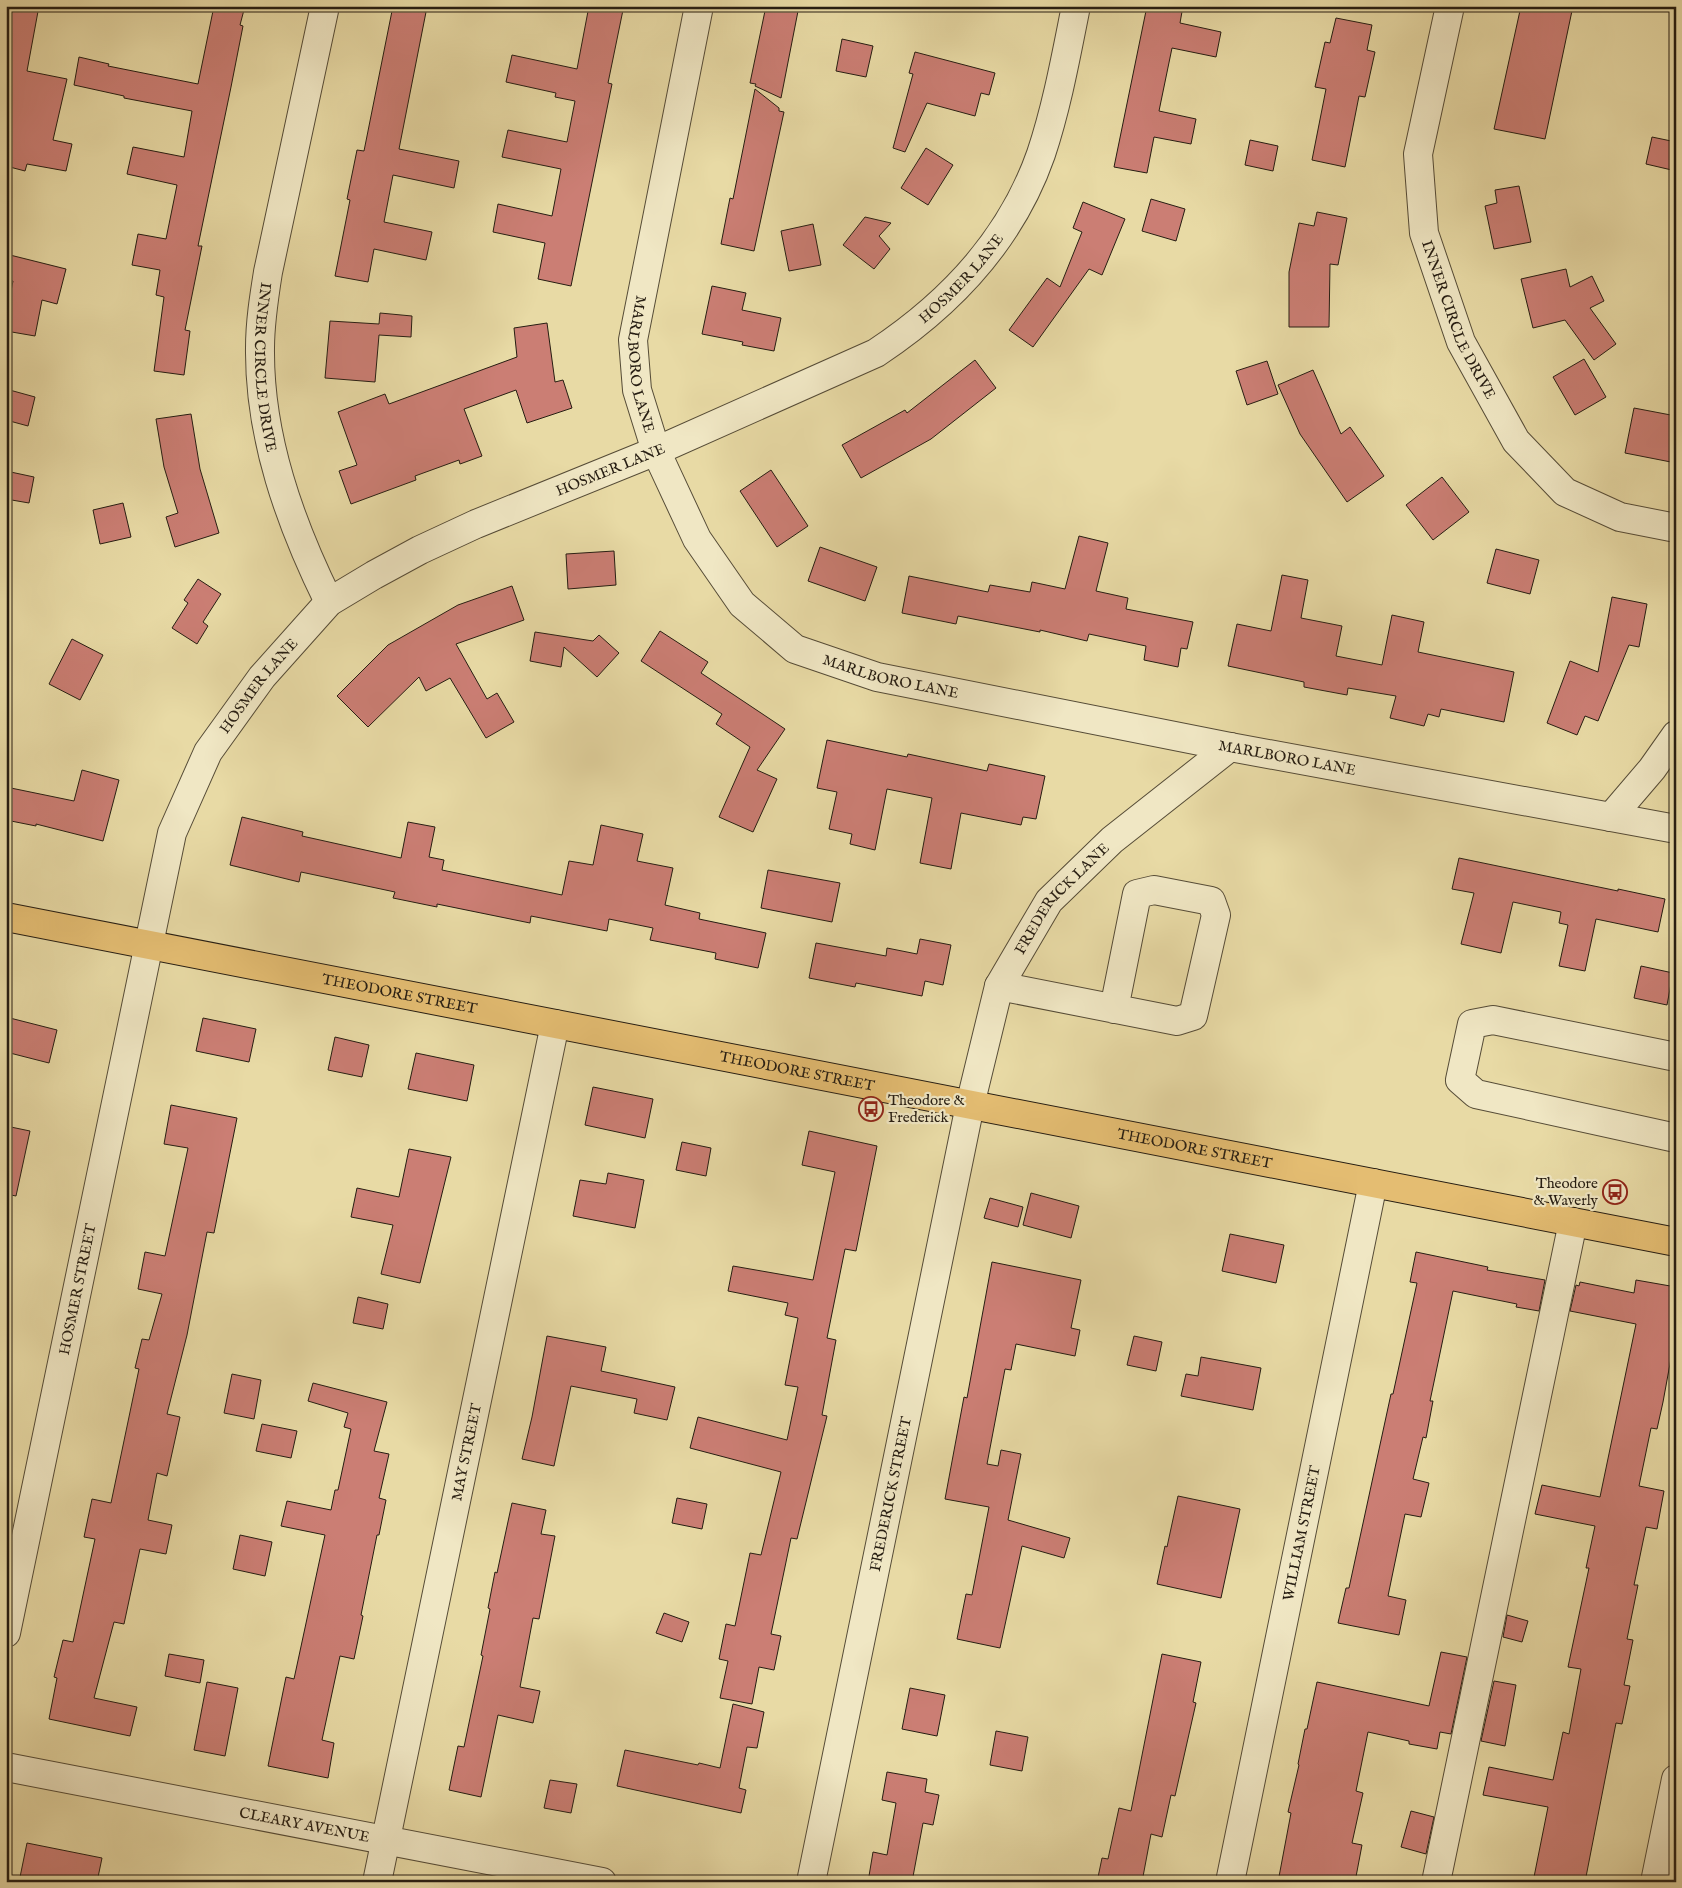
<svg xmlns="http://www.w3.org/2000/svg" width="1682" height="1888" font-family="'IM FELL English',serif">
<rect width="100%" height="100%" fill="#e8daa5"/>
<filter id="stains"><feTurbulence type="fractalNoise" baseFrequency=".004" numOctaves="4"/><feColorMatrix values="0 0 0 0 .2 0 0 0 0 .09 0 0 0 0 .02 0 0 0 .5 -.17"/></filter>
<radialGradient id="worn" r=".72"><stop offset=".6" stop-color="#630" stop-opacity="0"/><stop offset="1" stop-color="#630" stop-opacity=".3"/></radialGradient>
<g fill="#cb7e74" stroke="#261d12">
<polygon points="10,6 39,6 27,71 67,79 53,140 72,144 66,171 27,164 25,171 6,166 6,26"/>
<polygon points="214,6 245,6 240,25 243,26 231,87 198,246 202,246 185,330 190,331 184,375 154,371 164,297 156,295 160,270 132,265 138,234 166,239 177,185 127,174 133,147 184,157 192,111 124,98 124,96 74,85 79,57 109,64 108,66 198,84"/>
<polygon points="393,6 426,12 399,149 459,161 454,188 393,175 384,222 432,232 426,260 374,249 368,282 335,276 350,200 347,199 357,150 364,151"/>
<polygon points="589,6 602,6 623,10 608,83 612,84 571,286 538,279 545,243 493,232 498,204 552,216 561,169 502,157 508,130 567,142 575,101 555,97 556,93 506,82 512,55 577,69"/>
<polygon points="766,6 799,6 781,98 755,86 756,84 750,83"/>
<polygon points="1147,6 1183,6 1180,23 1221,32 1216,57 1172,48 1159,111 1196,119 1191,144 1154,137 1147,173 1114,167"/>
<polygon points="1521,6 1573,6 1545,139 1494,129"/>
<polygon points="1336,18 1372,25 1367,50 1375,52 1365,97 1359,96 1345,167 1312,160 1326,89 1315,87 1325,42 1330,43"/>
<polygon points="842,39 873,46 866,77 836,71"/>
<polygon points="915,52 995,73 989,95 981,93 975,116 927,103 905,152 893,148 913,74 909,73"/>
<polygon points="755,89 779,108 779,111 784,112 754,251 721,244 730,198 733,199"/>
<polygon points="1652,137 1676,142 1676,171 1646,164"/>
<polygon points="1250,140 1278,146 1273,171 1245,165"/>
<polygon points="926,148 953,165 928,205 901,188"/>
<polygon points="1519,186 1531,242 1494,249 1485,206 1497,203 1495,190"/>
<polygon points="1151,199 1185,209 1176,241 1142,231"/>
<polygon points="1083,202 1125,219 1102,275 1089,269 1033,347 1009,330 1047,278 1060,287 1082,232 1073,228"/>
<polygon points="1317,212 1347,218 1338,265 1330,264 1329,327 1289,327 1289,272 1299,223 1314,226"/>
<polygon points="865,217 891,223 879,236 890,249 874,269 843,245"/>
<polygon points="813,224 821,265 789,271 781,231"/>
<polygon points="6,254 66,269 57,304 42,300 35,336 6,331 6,316 13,281 6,281"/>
<polygon points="1566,269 1570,287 1592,276 1604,301 1590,308 1616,344 1594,360 1565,320 1533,328 1521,279"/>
<polygon points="712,286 746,293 742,310 781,318 774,351 742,345 743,342 702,334"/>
<polygon points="380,313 412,316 411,337 379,335 375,382 325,378 330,321 379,324"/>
<polygon points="547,323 555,382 563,380 572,408 527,423 516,390 464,409 482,456 460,464 459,460 415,476 416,480 351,504 339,471 357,465 338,412 385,394 389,404 517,357 514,328"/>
<polygon points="1584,359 1606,397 1575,415 1553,377"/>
<polygon points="975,360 996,388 931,439 861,478 842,445 905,410 907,413"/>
<polygon points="1267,361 1278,394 1247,405 1236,371"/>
<polygon points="1313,370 1341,434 1350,427 1384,476 1347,502 1300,434 1278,385"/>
<polygon points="6,389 35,397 28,426 6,420"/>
<polygon points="1634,408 1676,416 1676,463 1625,453"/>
<polygon points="191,414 200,469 219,533 175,547 166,517 178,513 164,467 156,419"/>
<polygon points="771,470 808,526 777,547 740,491"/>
<polygon points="6,471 34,477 29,503 6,499"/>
<polygon points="1442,477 1469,512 1433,540 1406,505"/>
<polygon points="123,503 131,537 100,544 93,510"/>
<polygon points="1079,536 1108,543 1096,591 1128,598 1126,609 1193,622 1187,649 1181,648 1178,667 1144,660 1146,646 1089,634 1087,641 1040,630 1040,632 958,616 956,624 902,613 909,576 988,592 990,585 1030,592 1032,582 1065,589"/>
<polygon points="820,547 877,567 865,601 808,581"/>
<polygon points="1496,549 1539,560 1530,594 1487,583"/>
<polygon points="614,551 616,585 568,589 566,554"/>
<polygon points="1282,575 1308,580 1301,618 1342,626 1336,656 1382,665 1392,615 1424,622 1418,652 1514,672 1504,722 1441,709 1439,717 1428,714 1424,726 1390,718 1396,696 1348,688 1347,695 1304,687 1304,682 1228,666 1237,624 1271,631"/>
<polygon points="198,579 221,594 203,622 208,626 197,644 172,628 188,603 184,600"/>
<polygon points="512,586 524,620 456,644 487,699 497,693 514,722 486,738 450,678 426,691 419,677 368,727 337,696 388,645 458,605"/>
<polygon points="1612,597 1647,604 1639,647 1629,645 1598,721 1585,716 1577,735 1547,723 1570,661 1598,672"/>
<polygon points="660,631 708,662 701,673 785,729 757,770 777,779 753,832 719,817 750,747 716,724 722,714 641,661"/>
<polygon points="535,632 593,641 599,635 619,653 597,677 564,647 561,667 530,661"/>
<polygon points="72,639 103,655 80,700 49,684"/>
<polygon points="827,740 907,757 908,754 987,771 989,764 1045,776 1036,819 1023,817 1021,825 961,813 951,869 920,863 932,798 887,789 875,850 850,844 852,834 829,829 837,792 817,788"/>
<polygon points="82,770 119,780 103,841 36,824 36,826 6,820 6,787 74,801"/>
<polygon points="242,817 303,832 302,836 401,858 408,822 435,827 429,857 444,860 442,870 562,895 569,861 593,865 601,825 643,834 637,861 673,868 665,905 700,913 699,919 766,933 758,968 715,959 716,953 650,940 653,928 609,919 607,931 531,916 530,923 437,904 437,907 393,898 395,892 301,872 299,882 230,865"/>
<polygon points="1459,858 1618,891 1618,889 1665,899 1658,932 1596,919 1585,971 1559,966 1568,925 1559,923 1561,912 1513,902 1501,953 1461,944 1474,893 1452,889"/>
<polygon points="768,870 840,883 832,922 761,908"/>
<polygon points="920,939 951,945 943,985 925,981 922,996 856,983 855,987 809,978 816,943 886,956 887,948 917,954"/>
<polygon points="1641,966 1673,973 1667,1005 1634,998"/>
<polygon points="6,1017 57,1030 49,1063 6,1052"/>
<polygon points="203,1018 256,1029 249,1062 196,1051"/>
<polygon points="335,1037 369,1045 362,1077 328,1070"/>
<polygon points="416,1053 474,1065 467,1101 408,1089"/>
<polygon points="593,1087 653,1099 645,1138 585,1125"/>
<polygon points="171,1105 237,1118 214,1233 207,1232 187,1335 167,1414 180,1417 167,1476 157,1473 148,1520 172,1525 166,1554 140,1549 124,1624 114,1622 94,1698 137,1707 130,1736 49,1719 57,1678 54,1677 63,1640 73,1642 95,1539 84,1537 92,1499 111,1503 139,1369 135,1368 142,1339 149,1340 162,1294 138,1289 145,1252 165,1256 188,1148 164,1144"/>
<polygon points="6,1126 30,1131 16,1196 6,1194"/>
<polygon points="809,1131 877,1146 856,1251 845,1249 827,1338 836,1340 822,1415 827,1416 797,1539 791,1538 771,1634 781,1636 774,1670 759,1667 752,1704 720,1698 728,1661 719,1659 726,1624 735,1626 750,1553 761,1555 781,1472 690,1448 698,1417 787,1440 798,1387 785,1385 798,1318 785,1315 788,1303 728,1291 733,1266 813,1280 835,1172 802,1165"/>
<polygon points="682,1142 711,1148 706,1176 676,1170"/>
<polygon points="409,1149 451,1157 420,1283 381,1274 393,1225 351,1217 357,1188 399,1197"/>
<polygon points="608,1173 644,1180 635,1228 573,1216 580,1180 606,1184"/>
<polygon points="1031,1193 1079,1206 1071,1238 1023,1225"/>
<polygon points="990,1198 1023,1207 1018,1227 984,1218"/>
<polygon points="1230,1234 1284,1245 1276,1283 1222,1271"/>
<polygon points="1416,1252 1488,1267 1487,1270 1545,1280 1539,1311 1516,1307 1517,1304 1453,1291 1430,1401 1433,1401 1426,1438 1423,1437 1413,1479 1429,1483 1421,1517 1405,1514 1388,1596 1406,1600 1399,1635 1338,1623 1346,1588 1349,1588 1391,1394 1393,1394 1417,1283 1410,1282"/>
<polygon points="992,1262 1081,1280 1071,1328 1080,1330 1075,1356 1016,1344 1011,1370 1005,1369 987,1464 998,1466 1001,1450 1021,1454 1008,1520 1070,1538 1064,1558 1022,1546 1000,1648 957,1639 966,1594 972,1595 989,1507 945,1499 964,1397 967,1398"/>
<polygon points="1636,1280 1676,1287 1676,1331 1663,1402 1657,1429 1651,1428 1639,1486 1664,1491 1657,1529 1646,1527 1634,1585 1638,1585 1627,1639 1633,1640 1624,1685 1630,1686 1622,1724 1616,1723 1585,1882 1533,1882 1548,1807 1483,1795 1489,1767 1553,1780 1563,1732 1569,1734 1581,1669 1568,1667 1589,1568 1586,1568 1595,1526 1535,1514 1542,1485 1600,1497 1636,1324 1570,1311 1576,1285 1579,1286 1580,1282 1634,1293"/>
<polygon points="358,1297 388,1304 383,1329 353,1323"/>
<polygon points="547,1336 606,1347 601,1371 675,1387 667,1420 634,1413 637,1399 571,1386 554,1466 522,1459 532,1417"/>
<polygon points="1134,1336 1162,1342 1156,1371 1127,1365"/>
<polygon points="1201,1357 1261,1368 1253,1410 1181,1396 1186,1374 1198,1376"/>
<polygon points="232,1374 261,1380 254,1419 224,1413"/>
<polygon points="313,1383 387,1402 374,1451 389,1454 379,1498 386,1500 379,1535 377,1535 361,1615 363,1616 354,1659 340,1656 322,1740 334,1743 328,1778 268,1766 286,1677 294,1679 325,1535 281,1526 287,1501 331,1510 335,1490 338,1490 351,1429 344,1427 348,1413 308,1401"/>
<polygon points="262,1424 297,1431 291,1458 256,1451"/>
<polygon points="1178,1496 1240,1509 1221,1598 1157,1584 1165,1546 1167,1547"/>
<polygon points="677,1498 707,1504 702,1529 672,1523"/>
<polygon points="512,1503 546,1510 541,1534 555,1536 539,1619 533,1618 520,1687 540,1691 533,1723 498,1715 481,1797 449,1790 458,1746 464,1747 483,1656 481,1655 490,1609 488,1608 495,1572 497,1573"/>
<polygon points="240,1535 272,1542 265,1576 233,1569"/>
<polygon points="664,1613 689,1622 682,1642 656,1633"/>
<polygon points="1507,1615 1528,1621 1522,1642 1503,1637"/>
<polygon points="1441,1652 1467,1657 1451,1734 1440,1732 1437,1749 1409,1744 1409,1741 1368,1732 1356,1791 1363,1793 1352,1843 1362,1845 1355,1882 1278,1882 1291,1813 1288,1812 1299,1765 1298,1764 1305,1729 1307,1729 1317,1682 1429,1706"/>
<polygon points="169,1654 204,1660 200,1683 165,1676"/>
<polygon points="1162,1654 1201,1662 1193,1702 1196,1703 1175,1796 1171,1795 1162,1837 1151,1834 1142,1882 1097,1882 1102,1858 1108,1859 1119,1808 1131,1811"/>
<polygon points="1494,1681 1516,1685 1505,1746 1481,1741"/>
<polygon points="207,1682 238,1688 225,1756 194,1750"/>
<polygon points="910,1688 945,1695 937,1736 902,1729"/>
<polygon points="733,1704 764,1712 757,1748 747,1747 739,1788 746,1790 741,1813 617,1786 625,1750 698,1765 699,1763 720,1768"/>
<polygon points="996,1731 1028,1737 1022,1771 990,1765"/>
<polygon points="887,1772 927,1779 925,1792 939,1795 933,1825 923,1823 912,1882 868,1882 873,1852 887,1855 896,1803 882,1800"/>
<polygon points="550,1780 577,1784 571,1813 544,1808"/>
<polygon points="1411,1811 1434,1817 1426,1854 1401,1847"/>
<polygon points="27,1843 102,1858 97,1882 19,1882"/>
</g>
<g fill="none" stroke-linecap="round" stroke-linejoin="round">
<defs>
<g id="minor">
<path id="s1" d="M325 6 268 272C264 297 260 322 260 348 259 437 290 523 329 602"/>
<path id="s2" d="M699 6 633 340 637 390 656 451 697 539 742 604 795 649 877 677 1230 747 1676 829"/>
<path id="s3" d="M1450 6 1418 154 1424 233 1461 342 1516 441 1565 492 1620 517 1676 528"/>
<polyline points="1611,817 1652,769 1676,735"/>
<polyline points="999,986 1177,1021 1193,1016 1216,915 1211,901 1154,890 1137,894 1114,1009"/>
<polyline points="1676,1057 1493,1020 1472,1024 1460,1080 1476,1094 1676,1138"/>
<path id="s4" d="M6 1633 172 833 208 752 262 677 329 602 374 575 420 550 476 524 656 451 876 353C950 304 1011 240 1041 154 1057 106 1066 56 1076 6"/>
<path id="s5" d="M6 1767 602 1882"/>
<path id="s6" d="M377 1882 555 1024"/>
<path id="s7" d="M811 1882 970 1105 999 986 1049 901 1112 840 1230 747"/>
<path id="s8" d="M1230 1882 1373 1183"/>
<polyline points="1436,1882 1573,1222"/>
<polyline points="1655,1882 1676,1779"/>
</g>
<g id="major">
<path id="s9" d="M6 917 1676 1242"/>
</g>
</defs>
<use href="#minor" stroke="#564c37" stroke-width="30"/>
<use href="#major" stroke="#261d12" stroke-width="30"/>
<use href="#minor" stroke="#f0e7c4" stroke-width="28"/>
<use href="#major" stroke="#e4bd72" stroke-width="28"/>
</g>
<defs>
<symbol id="bus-ring" viewBox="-11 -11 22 22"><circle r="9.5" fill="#f0e7c4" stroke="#8f2418" stroke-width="1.5"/><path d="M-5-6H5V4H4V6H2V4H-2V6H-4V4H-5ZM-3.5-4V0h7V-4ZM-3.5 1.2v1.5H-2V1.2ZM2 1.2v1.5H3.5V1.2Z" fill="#8f2418"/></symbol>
</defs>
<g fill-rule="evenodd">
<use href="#bus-ring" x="857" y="1095" width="28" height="28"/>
<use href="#bus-ring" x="1601" y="1178" width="28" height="28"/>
</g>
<g text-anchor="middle" stroke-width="4.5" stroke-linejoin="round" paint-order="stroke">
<g font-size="15" fill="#261d12" stroke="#f0e7c4">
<text dy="5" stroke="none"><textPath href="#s4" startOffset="1814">HOSMER LANE</textPath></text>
<text dy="5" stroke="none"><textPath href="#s3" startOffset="324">INNER CIRCLE DRIVE</textPath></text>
<text dy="5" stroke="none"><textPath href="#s2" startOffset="365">MARLBORO LANE</textPath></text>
<text dy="5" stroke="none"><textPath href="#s1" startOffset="368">INNER CIRCLE DRIVE</textPath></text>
<text dy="5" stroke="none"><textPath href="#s4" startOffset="1410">HOSMER LANE</textPath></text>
<text dy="5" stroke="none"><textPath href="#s2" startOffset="800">MARLBORO LANE</textPath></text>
<text dy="5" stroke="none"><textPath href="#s4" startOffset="989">HOSMER LANE</textPath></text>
<text dy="5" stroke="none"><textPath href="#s2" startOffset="1205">MARLBORO LANE</textPath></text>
<text dy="5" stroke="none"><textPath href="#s7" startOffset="1024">FREDERICK LANE</textPath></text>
<text dy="5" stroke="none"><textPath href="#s9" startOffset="401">THEODORE STREET</textPath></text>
<text dy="5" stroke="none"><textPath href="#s9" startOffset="806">THEODORE STREET</textPath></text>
<text dy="5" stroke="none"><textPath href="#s9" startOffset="1211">THEODORE STREET</textPath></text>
<text dy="5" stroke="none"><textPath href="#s4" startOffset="351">HOSMER STREET</textPath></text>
<text dy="5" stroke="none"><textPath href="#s6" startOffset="439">MAY STREET</textPath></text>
<text dy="5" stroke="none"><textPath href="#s7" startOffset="396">FREDERICK STREET</textPath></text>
<text dy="5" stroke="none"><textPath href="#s8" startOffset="356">WILLIAM STREET</textPath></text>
<text dy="5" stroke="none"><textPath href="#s5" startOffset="304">CLEARY AVENUE</textPath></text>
</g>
<g font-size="15" fill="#261d12" stroke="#f0e7c4" text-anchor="start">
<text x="888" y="1105">Theodore &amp;<tspan x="888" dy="17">Frederick</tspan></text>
<text x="1598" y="1188" text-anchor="end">Theodore<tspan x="1598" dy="17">&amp; Waverly</tspan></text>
</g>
</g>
<rect width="1682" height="1888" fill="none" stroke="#e8daa5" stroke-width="25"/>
<rect x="8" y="8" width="1667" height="1873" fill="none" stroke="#261d12" stroke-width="2.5"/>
<rect x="12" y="12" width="1657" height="1863" fill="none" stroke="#261d12"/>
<rect width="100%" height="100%" filter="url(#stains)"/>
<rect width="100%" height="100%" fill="url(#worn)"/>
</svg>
